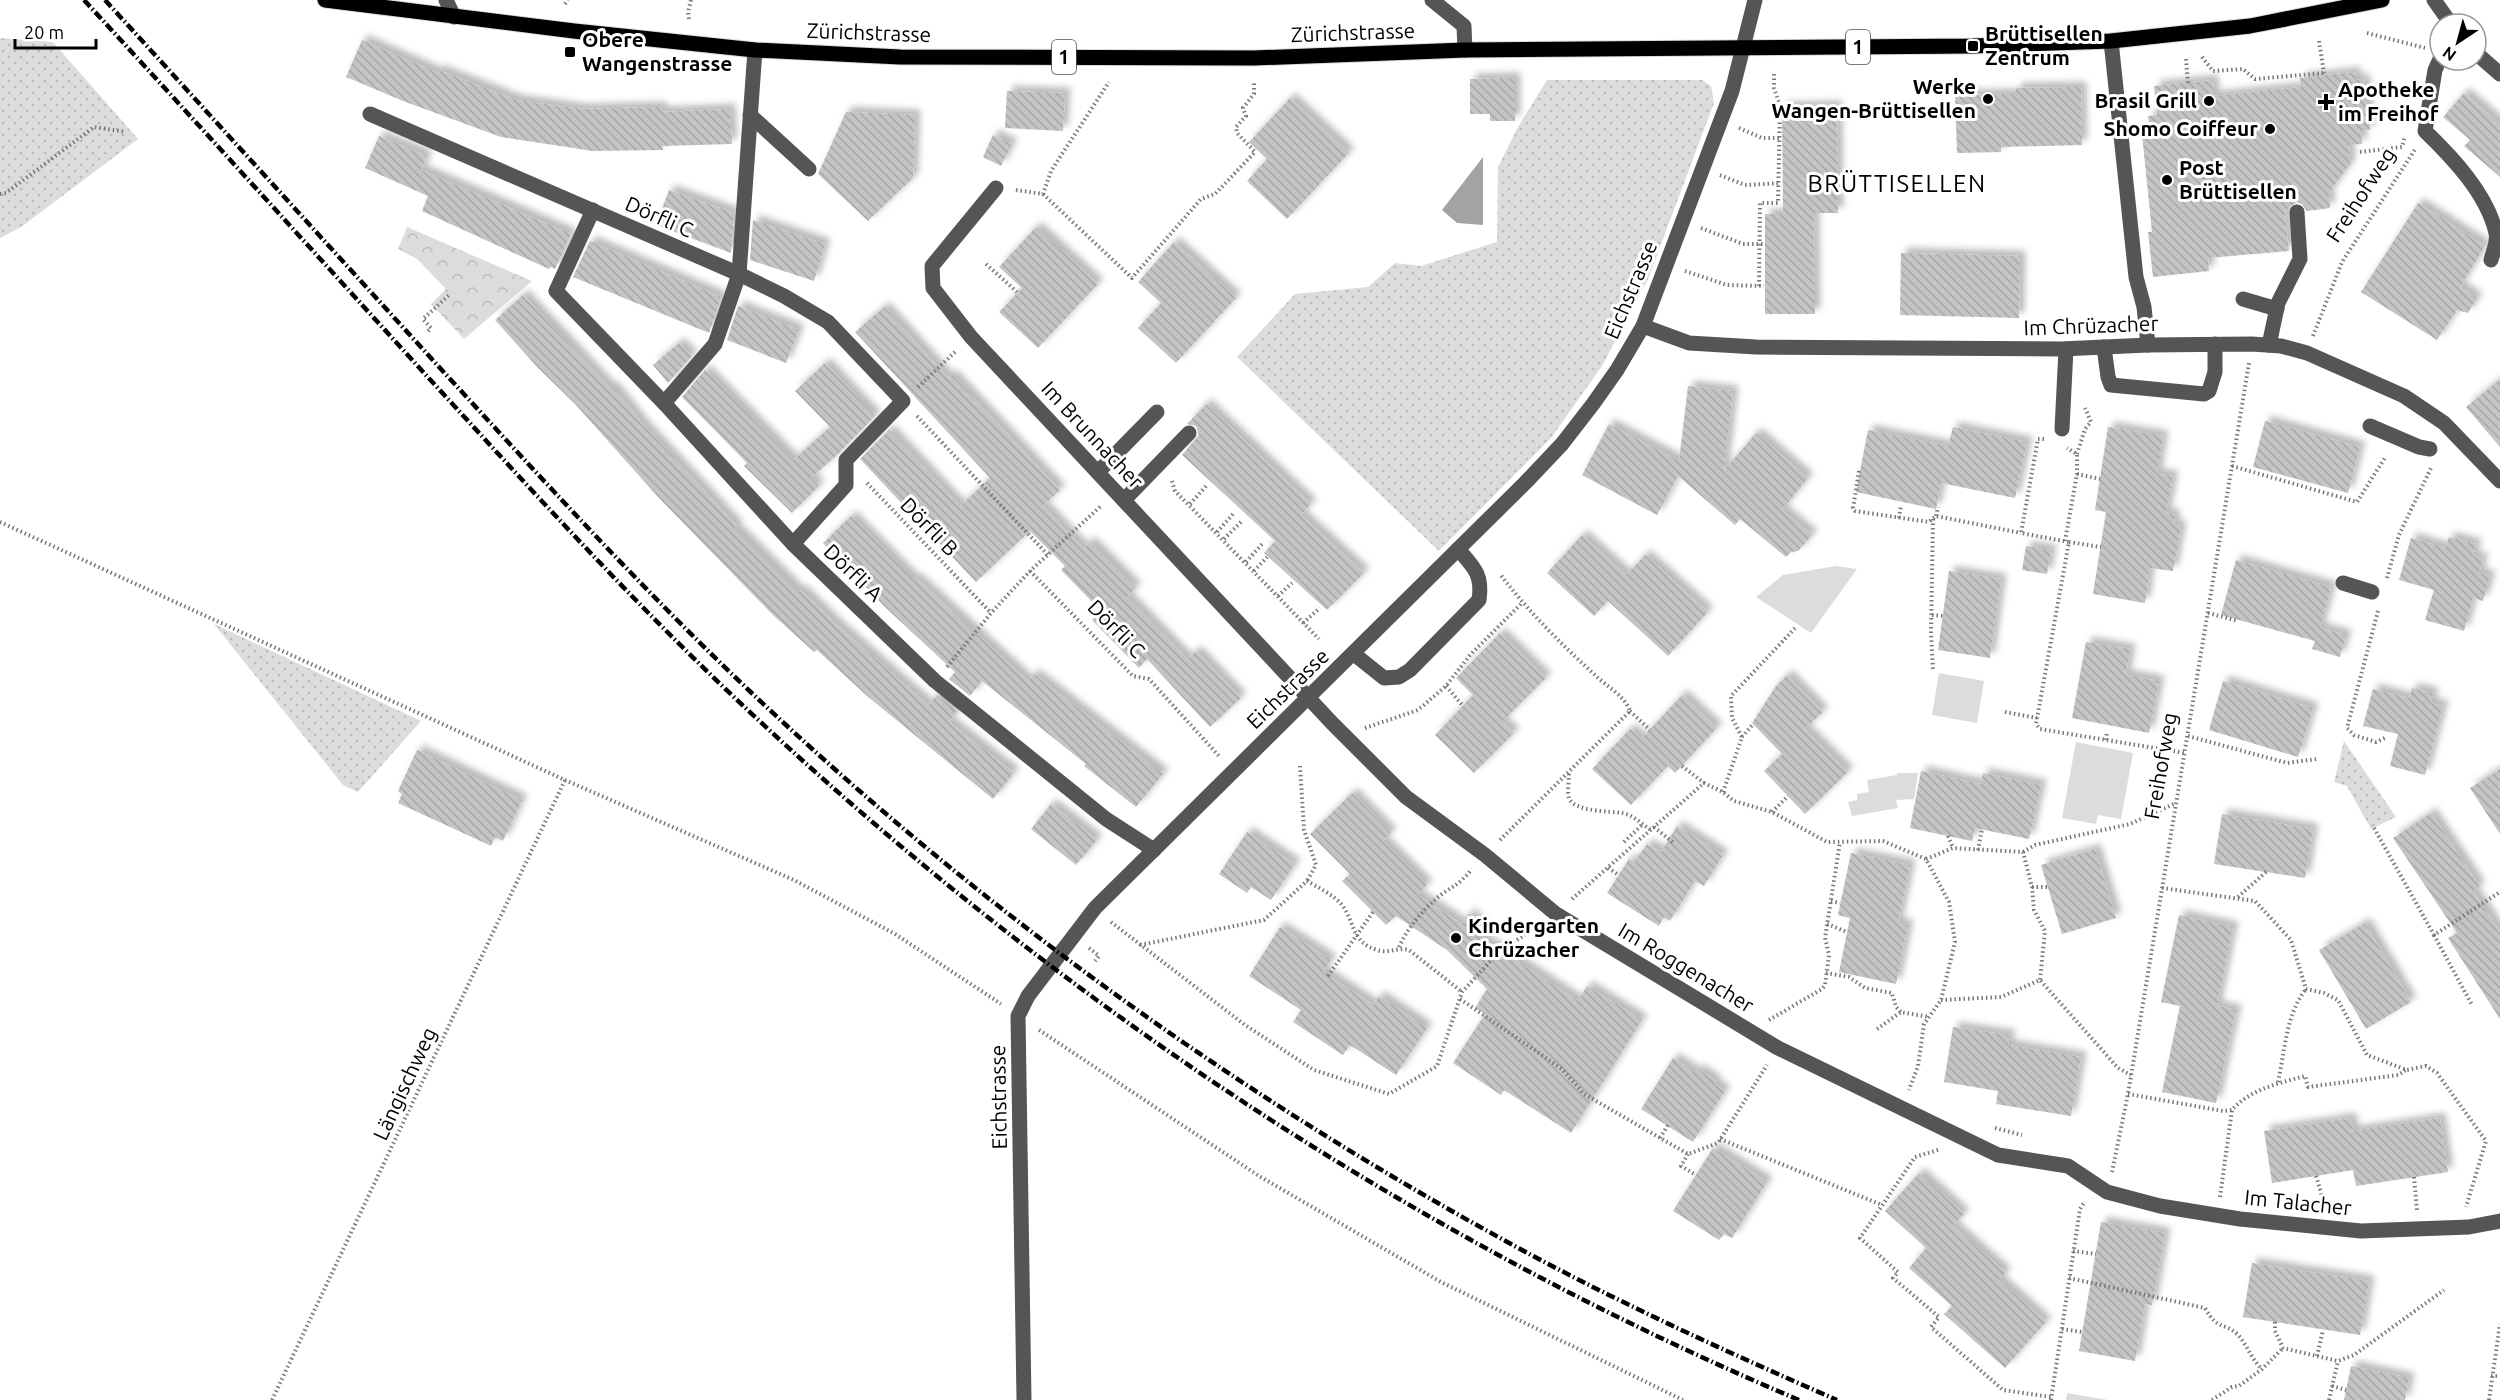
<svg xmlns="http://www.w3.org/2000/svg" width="2500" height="1400" font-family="Ubuntu,sans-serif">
<defs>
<pattern id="grass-dots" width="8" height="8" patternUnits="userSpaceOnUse" patternTransform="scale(1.5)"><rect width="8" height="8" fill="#dcdcdc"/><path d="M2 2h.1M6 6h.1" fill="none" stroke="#bbb" stroke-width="1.8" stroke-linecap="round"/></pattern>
<pattern id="park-crowns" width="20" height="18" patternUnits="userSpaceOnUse" patternTransform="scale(1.5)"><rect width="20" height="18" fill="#dcdcdc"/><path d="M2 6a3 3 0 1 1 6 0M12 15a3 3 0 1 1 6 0" fill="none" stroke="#bbb"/></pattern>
<pattern id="building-back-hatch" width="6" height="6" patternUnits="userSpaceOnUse" patternTransform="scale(1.5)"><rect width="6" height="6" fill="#c4c4c4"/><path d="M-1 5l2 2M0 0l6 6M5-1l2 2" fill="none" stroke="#a7a7a7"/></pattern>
<filter id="shadow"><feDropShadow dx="5.5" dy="-5.5" stdDeviation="3" flood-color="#0004"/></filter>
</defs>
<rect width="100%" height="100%" fill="#fff"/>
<g fill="url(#grass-dots)">
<polygon points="0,38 53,42 138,139 21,227 0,238"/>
<polygon points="1547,80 1702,80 1711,86 1714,103 1648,279 1602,366 1551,438 1439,551 1237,357 1295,294 1368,287 1395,263 1421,266 1497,242 1498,167 1518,127"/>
<polygon points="214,624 421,721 358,792 343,785"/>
<polygon points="2344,741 2396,817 2371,829 2347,786 2334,782"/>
</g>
<polygon fill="url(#park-crowns)" points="407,227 532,281 464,339 431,304 446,289 417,259 398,249"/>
<g fill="#dcdcdc">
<polygon points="1836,566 1857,569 1811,633 1756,597 1783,575"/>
<polygon points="1939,673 1984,681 1977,723 1932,715"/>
<polygon points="2076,742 2133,753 2121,819 2098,815 2096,824 2062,818"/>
<polygon points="1897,773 1918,773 1914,799 1896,800 1898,808 1852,816 1848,802 1857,800 1857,794 1869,792 1867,780 1897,775"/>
<polygon points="2067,1393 2108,1400 2066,1400"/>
</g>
<polygon fill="#a3a3a3" points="1483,157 1483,225 1457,223 1442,210"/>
<g fill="url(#building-back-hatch)" filter="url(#shadow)">
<polygon points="362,40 438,73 439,70 516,100 581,109 661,107 662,112 730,109 732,144 662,146 663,150 593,151 501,137 403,101 346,77"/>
<polygon points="2355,72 2356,80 2364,79 2370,130 2361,131 2362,144 2349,145 2350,164 2329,193 2330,208 2307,211 2302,204 2297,202 2289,207 2285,213 2289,251 2208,258 2209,271 2153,277 2148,232 2152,232 2142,134 2150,133 2148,116 2157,115 2154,86 2213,80 2214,96 2301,87 2300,78"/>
<polygon points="1515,78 1515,121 1490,121 1490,114 1470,114 1470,79"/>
<polygon points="2081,87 2082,145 2001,147 2001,152 1957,153 1955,95 2016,94 2016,88"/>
<polygon points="1007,91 1065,93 1063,131 1005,128"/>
<polygon points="2464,93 2500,124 2500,177 2464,146 2470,140 2443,117"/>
<polygon points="1290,98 1349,153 1287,219 1247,181 1267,159 1249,142"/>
<polygon points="1837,106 1838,213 1814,213 1815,314 1765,314 1765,214 1783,214 1782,107"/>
<polygon points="846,112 915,115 913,178 868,221 818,174"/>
<polygon points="993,135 1012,144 1001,166 983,157"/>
<polygon points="379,136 427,156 421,170 571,234 555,269 550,267 549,269 422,211 428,196 365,168"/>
<polygon points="669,190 734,213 731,253 656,225"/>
<polygon points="2418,203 2485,246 2460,287 2477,298 2468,313 2457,310 2437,340 2361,292"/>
<polygon points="753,220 825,244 814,281 750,260"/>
<polygon points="1036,227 1098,284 1038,348 999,312 1022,288 999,267"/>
<polygon points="590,241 721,297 709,333 573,277"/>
<polygon points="1174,242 1236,298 1176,363 1138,328 1161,303 1138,282"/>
<polygon points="1901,253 2020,256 2019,318 1900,315"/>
<polygon points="523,295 610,388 612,386 645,427 737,526 735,528 799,592 801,590 838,626 928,705 937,695 957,711 949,722 1014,773 993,799 867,696 817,650 814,652 773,615 659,498 575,404 538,368 495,320"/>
<polygon points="738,306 799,330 786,363 727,340"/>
<polygon points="884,307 948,378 952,375 1060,490 1043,506 1083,548 1090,542 1136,588 1127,597 1187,659 1196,651 1241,698 1210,727 1147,659 1139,668 1092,620 1101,611 1061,570 1065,566 1030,531 976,582 860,459 889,430 960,506 990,478 855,332"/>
<polygon points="679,343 692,356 668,383 653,365"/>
<polygon points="825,363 875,416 839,453 811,478 819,486 792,513 744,466 747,463 682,397 705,370 793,460 830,427 795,391"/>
<polygon points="2500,379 2500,447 2466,407"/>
<polygon points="1688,386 1733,391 1724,470 1756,433 1808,478 1782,510 1812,535 1798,551 1791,552 1786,557 1740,519 1735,525 1678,476 1657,515 1582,475 1609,424 1679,461"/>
<polygon points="1206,404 1311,504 1301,515 1364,573 1327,610 1264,553 1275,541 1182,455 1199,435 1196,426 1187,424"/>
<polygon points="2265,421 2360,447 2348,493 2253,467"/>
<polygon points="1953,427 2027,442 2015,498 1941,483 1936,509 1856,492 1868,430 1948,446"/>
<polygon points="2108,427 2163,436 2157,474 2173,476 2166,513 2175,515 2174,525 2181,526 2173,571 2150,568 2145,603 2093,594 2106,512 2095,510"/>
<polygon points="851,516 914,580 916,578 1028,681 1034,674 1163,774 1136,807 1084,766 1086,764 982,681 970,696 949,679 955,672 887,609 823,543"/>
<polygon points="1582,535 1626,575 1645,555 1708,612 1668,656 1608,601 1594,616 1547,573"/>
<polygon points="2449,537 2476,544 2473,556 2483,559 2479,573 2490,576 2483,601 2473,598 2464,631 2425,620 2434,590 2399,580 2411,538 2445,548"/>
<polygon points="2026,546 2051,550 2047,574 2022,570"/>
<polygon points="2236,560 2331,587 2320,628 2346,635 2340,657 2312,649 2315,641 2221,615"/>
<polygon points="1949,571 2001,579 1990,658 1938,650"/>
<polygon points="1500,633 1546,678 1502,722 1514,733 1474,773 1435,735 1473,695 1456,678"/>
<polygon points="2086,642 2130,649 2126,675 2159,681 2149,733 2072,718"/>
<polygon points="1787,675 1823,712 1805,729 1848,772 1805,814 1764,771 1782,754 1752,723 1776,686"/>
<polygon points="2223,681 2313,708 2298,757 2209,730"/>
<polygon points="2412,688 2433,693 2431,703 2443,706 2425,775 2390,766 2398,734 2363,726 2373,689 2409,698"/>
<polygon points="1682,695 1717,728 1675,773 1668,766 1631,805 1592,769 1630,729 1641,739"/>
<polygon points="417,750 522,800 503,841 495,837 491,846 398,803 402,794 398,791"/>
<polygon points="2500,769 2500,834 2470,788"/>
<polygon points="1921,771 1981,784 1983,773 2041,785 2029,839 1975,828 1972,841 1910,828"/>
<polygon points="1352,793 1391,833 1383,841 1427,885 1417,895 1462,924 1469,913 1489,933 1483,939 1578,1001 1587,986 1642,1020 1571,1133 1504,1090 1501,1095 1453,1063 1485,1014 1475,1008 1487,989 1447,950 1396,916 1386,925 1342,881 1350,874 1310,834"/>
<polygon points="1051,804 1097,840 1076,865 1031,829"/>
<polygon points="2431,813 2480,887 2473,891 2500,932 2500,1019 2448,938 2457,933 2393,838"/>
<polygon points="2222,814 2313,829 2305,878 2214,864"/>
<polygon points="1677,826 1723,855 1704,886 1695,881 1670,921 1664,917 1659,926 1607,893 1629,859 1634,862 1647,844 1661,852"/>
<polygon points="1247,832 1295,864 1271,900 1251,887 1247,893 1219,874"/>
<polygon points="2095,849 2116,918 2062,934 2041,865"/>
<polygon points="1851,853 1910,865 1898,923 1908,925 1896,984 1839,972 1850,918 1838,915"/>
<polygon points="2179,915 2233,927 2217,1006 2236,1010 2216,1103 2162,1092 2180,1006 2161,1002"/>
<polygon points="2365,923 2411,1002 2366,1029 2319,950"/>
<polygon points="1280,927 1331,960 1323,972 1373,1005 1379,996 1427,1028 1396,1075 1350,1045 1343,1055 1293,1022 1301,1010 1249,976"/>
<polygon points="1953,1027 2010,1035 2008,1045 2081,1057 2071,1116 1996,1104 1998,1091 1944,1082"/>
<polygon points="1673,1058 1696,1073 1698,1069 1716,1081 1714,1084 1725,1091 1693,1142 1641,1109"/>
<polygon points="2351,1118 2353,1131 2440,1118 2448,1172 2356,1186 2353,1170 2272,1183 2264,1131"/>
<polygon points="1713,1148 1767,1182 1732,1238 1724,1234 1719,1240 1673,1211"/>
<polygon points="1919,1173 1964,1214 1953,1226 2006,1273 1999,1280 2046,1322 2005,1368 1944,1314 1952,1306 1909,1268 1926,1248 1885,1211"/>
<polygon points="2101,1222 2165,1233 2152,1305 2145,1304 2135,1361 2079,1351"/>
<polygon points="2252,1263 2369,1281 2360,1335 2243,1317"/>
<polygon points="2351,1366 2409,1378 2405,1400 2344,1400"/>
</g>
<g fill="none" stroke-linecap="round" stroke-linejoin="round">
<defs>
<polyline id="major" points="325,0 574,31 755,50 900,57 1254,58 1465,50 1973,46 2111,41 2250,26 2382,0"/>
</defs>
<use href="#major" stroke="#dbdbdb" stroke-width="17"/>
<g stroke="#777" stroke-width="4" stroke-dasharray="1.5 3" stroke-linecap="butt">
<polyline points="565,4 568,0"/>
<polyline points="689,19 688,12 691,0"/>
<polyline points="2367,33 2425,48"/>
<polyline points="2319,41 2324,73"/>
<polyline points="2202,57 2213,71 2243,69 2255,79 2324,73 2325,75"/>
<polyline points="2186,59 2188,83"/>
<polyline points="1739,128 1762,138 1781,138"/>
<polyline points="2360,152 2402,147 2405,136"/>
<polyline points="1720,175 1745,185 1781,183"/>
<polyline points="1016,190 1043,194 1051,171 1109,82"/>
<polyline points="0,194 6,193 94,127 126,132"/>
<polyline points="1043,194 1132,278 1201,199 1215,194 1255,152 1237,133 1236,127 1246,116 1243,108 1254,94 1254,81"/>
<polyline points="1701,228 1743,244 1764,244"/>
<polyline points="986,264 1017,292"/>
<polyline points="1685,271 1727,285 1764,286"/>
<polyline points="1759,286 1760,203 1778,203 1780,106 1774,88 1774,73"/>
<polyline points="428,331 431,328 423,319 449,295"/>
<polyline points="2313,336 2342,262 2416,148"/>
<polyline points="918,387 956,351"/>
<polyline points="917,416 1048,555"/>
<polyline points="2044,439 2038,439 2021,533 2069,542 2036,724 2040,729 2185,753"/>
<polyline points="2077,454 2085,429 2091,422 2085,408"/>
<polyline points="2232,466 2357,502 2386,456"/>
<polyline points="1859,471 1853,508 1855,511 1929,522 1936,516 2021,533"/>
<polyline points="2077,474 2100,479"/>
<polyline points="1172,481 1175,491 1319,639"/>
<polyline points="867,483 991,613"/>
<polyline points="1190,504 1207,485"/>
<polyline points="1936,516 1938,507"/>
<polyline points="1899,518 1901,505"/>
<polyline points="1933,519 1931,632 1933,670"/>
<polyline points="0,522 565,780 794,880 895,934 1001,1004"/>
<polyline points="1217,532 1234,513"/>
<polyline points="1224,539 1241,522"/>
<polyline points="2065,541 2077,474 2077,454 2067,448"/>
<polyline points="2069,542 2101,547"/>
<polyline points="1246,562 1263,543"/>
<polyline points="1030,571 1133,676 1149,679 1219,756"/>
<polyline points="1254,571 1267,557"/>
<polyline points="2387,578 2399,535 2431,468"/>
<polyline points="1278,596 1292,583"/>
<polyline points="2378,611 2347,728 2354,735 2376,742 2387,737"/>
<polyline points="2208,613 2238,621"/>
<polyline points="1932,615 1943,616"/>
<polyline points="1303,623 1320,608"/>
<polyline points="947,667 991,613 1030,571 1101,506"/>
<polyline points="1446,686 1463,706"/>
<polyline points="1630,711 1650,730"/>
<polyline points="2005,712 2037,718"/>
<polyline points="1365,728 1418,710 1446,686 1470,655 1522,603"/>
<polyline points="2188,736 2287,763 2317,759"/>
<polyline points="1742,737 1753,724"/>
<polyline points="2106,740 2107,731"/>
<polyline points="1300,766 1304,830 1316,865 1307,881"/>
<polyline points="1682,766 1704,783"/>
<path d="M1569 774C1569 781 1567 791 1569 798 1574 812 1610 811 1622 813 1633 815 1642 824 1651 830"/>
<polyline points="1723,792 1742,737 1732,718 1731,696 1797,626"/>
<polyline points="1772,812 1788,796"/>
<polyline points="1654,827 1675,844"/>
<polyline points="2374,828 2434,935 2500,892"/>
<polyline points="1948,836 1953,848"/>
<path d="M1500 840 1630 711C1625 696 1606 686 1595 675 1561 644 1528 611 1500 574"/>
<polyline points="1624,842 1643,824"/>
<polyline points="1978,850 1982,829"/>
<polyline points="2023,852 2035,845 2130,824 2176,803"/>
<polyline points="1926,859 1953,848 2023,852 2032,887 2034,910 2045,931 2040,980"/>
<polyline points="1608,868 1619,875"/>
<polyline points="2032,887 2048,887"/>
<polyline points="2162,888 2255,901 2291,940 2306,989 2324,993 2338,1000 2367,1055 2407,1070 2426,1066 2437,1073 2486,1141 2466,1207"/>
<polyline points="2238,897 2266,872"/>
<polyline points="1572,899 1704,783 1723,792 1734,801 1772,812 1827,842 1883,841 1926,859 1949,902 1955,942 1941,1000 1924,1024 1918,1066 1909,1090"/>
<polyline points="1831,901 1840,903"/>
<polyline points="1111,922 1245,1025 1314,1070 1389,1094 1437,1066 1462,992 1499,952 1538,926"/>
<polyline points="1827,924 1847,932"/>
<polyline points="2434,935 2472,1005"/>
<path d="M1140 945 1264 920 1307 881C1317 887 1334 895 1342 905 1355 922 1351 942 1377 950 1387 954 1397 947 1409 950L1462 992"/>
<path d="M1399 947C1407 929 1421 912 1436 899 1449 887 1458 887 1472 869"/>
<polyline points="1089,948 1099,956 1095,961"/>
<polyline points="1826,973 1849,977 1865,988 1892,993 1896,1007 1901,1012"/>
<polyline points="1328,976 1373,912"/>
<polyline points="1460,999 1562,1069 1584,1094 1688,1154 1718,1143 1767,1065"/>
<polyline points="1941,1000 2001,997 2040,980 2118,1068 2131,1075"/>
<polyline points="1769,1020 1822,989 1825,985 1829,955 1825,938 1840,842"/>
<polyline points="1877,1029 1901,1012 1929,1017"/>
<polyline points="1039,1030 1259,1176 1441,1282 1683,1400"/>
<path d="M2278 1082C2285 1051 2286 1014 2306 989"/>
<path d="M2128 1094 2223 1111 2232 1110C2250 1089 2280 1083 2305 1076L2308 1087 2398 1075 2406 1070"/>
<polyline points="1995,1128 2022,1135"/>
<polyline points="1660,1138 1668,1125"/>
<polyline points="1720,1139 1882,1205"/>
<polyline points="1938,1150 1915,1157 1860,1238 1898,1272 1893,1278 1939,1317 1931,1327 2003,1390 2051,1397"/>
<polyline points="1688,1154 1681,1166 1696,1175"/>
<polyline points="2112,1172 2128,1094 2249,363"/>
<polyline points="2316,1176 2325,1206"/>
<polyline points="2414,1177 2417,1210"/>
<polyline points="2220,1197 2232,1110"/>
<polyline points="2073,1251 2096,1254"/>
<path d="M2069 1278 2205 1308C2218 1331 2224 1322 2237 1334 2247 1344 2251 1359 2262 1369"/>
<polyline points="2275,1322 2275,1331 2283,1348 2338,1361 2354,1355 2444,1290"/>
<polyline points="2062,1329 2082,1332"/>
<polyline points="2317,1356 2323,1330"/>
<polyline points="2491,1376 2500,1376"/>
<polyline points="2332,1386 2346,1390"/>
<polyline points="272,1400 565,780"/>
<polyline points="2051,1400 2080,1209 2085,1201"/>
<polyline points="2212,1400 2232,1387 2239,1386 2262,1369 2283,1348"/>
<polyline points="2329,1400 2338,1361"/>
<polyline points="2489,1400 2500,1324"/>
</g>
<g stroke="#555" stroke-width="15">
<polyline points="446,0 454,17"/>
<polyline points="1432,0 1464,26 1465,50"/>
<polyline points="2434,0 2451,24"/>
<polyline points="2111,41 2136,277 2144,307 2148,345"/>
<polyline points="2476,53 2500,74"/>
<path d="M2440 59 2435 70 2425 131C2453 158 2487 194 2496 233 2498 241 2493 252 2491 260"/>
<polyline points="370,114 739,274 784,296 828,322 903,401 846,460 846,485 793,544"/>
<polyline points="750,115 809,169"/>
<polyline points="996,188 932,266 933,288 971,337 1332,723 1406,797 1485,855 1556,914 1778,1048 1998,1155 2068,1166 2107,1192 2160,1206 2240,1219 2361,1231 2469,1227 2500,1221"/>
<polyline points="593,210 556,291 664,403 793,544 935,681 1106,819 1154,850"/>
<polyline points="2243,299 2277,309"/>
<polyline points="1643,326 1689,343 1756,347 2061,349 2148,345 2252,344 2281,346 2307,353 2404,396 2444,423 2500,481"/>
<polyline points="2269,345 2278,303 2300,259 2297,212"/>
<polyline points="2104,347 2108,377 2111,385 2204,394 2209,391 2215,372 2215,344"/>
<polyline points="664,403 715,344 739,274 755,50"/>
<polyline points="2370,426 2419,447 2430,449"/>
<polyline points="2062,429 2066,349"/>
<polyline points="1098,472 1157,412"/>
<polyline points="1124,500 1189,433"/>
<polyline points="2343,583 2372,592"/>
<path d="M1354 654 1384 678 1399 677 1410 670 1479 600C1483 575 1474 567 1458 549"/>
<polyline points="1024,1400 1018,1016 1028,996 1095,908 1525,483 1562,444 1593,404 1617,370 1643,326 1732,91 1755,0"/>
</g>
<use href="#major" stroke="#000" stroke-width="15"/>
<g stroke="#000" stroke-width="4.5" stroke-dasharray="9 3 1.5 3" stroke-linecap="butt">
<path d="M84 0C198 124 311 249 425 374 526 484 626 595 735 698 1045 992 1406 1234 1799 1400"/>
<path d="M105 0C217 123 328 245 440 368 552 490 664 613 786 725 1005 927 1249 1101 1511 1244 1617 1302 1727 1352 1837 1400"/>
</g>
</g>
<g fill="#000" stroke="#fff" stroke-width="2">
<rect x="1967" y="40" width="12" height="12" rx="3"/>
<rect x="564" y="46" width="12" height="12" rx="3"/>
<circle cx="1988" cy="99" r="6"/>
<circle cx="2209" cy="101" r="6"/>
<path d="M2323 93h6v6h6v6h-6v6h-6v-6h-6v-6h6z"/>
<circle cx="2270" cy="129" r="6"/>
<circle cx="2167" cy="180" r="6"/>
<circle cx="1456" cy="938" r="6"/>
</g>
<g text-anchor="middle" stroke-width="6" stroke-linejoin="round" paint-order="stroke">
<g fill="#fff" stroke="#4c4c4c" stroke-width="1.5">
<rect x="1846" y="30" width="24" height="34" rx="4.5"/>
<rect x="1052" y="40" width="24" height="34" rx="4.5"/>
</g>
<g font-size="20" font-weight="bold" fill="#000">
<text x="1858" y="54">1</text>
<text x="1064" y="64">1</text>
</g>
<g font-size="21" fill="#000" stroke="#fff">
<text transform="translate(869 33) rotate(2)" y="7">Zürichstrasse</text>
<text transform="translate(1353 33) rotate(-2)" y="7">Zürichstrasse</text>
<text transform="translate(2361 195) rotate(-57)" y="7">Freihofweg</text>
<text transform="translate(659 217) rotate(24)" y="7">Dörfli C</text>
<text transform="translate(1631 290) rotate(-67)" y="7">Eichstrasse</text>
<text transform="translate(2091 326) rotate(-2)" y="7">Im Chrüzacher</text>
<text transform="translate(1092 435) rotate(47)" y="7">Im Brunnacher</text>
<text transform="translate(929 527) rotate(46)" y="7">Dörfli B</text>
<text transform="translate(853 573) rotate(44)" y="7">Dörfli A</text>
<text transform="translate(1116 629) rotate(46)" y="7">Dörfli C</text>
<text transform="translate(1288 689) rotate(-44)" y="7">Eichstrasse</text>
<text transform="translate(2161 766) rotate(-80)" y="7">Freihofweg</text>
<text transform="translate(1686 968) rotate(31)" y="7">Im Roggenacher</text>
<text transform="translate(405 1084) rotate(-65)" y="7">Längischweg</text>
<text transform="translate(999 1097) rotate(-91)" y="7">Eichstrasse</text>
<text transform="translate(2298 1203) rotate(6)" y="7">Im Talacher</text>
</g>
<g font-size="21" font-weight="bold" fill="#000" stroke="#fff" text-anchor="start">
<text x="1985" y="41">Brüttisellen<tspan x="1985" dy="24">Zentrum</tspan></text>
<text x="582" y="47">Obere<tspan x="582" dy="24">Wangenstrasse</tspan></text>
<text x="1976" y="94" text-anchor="end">Werke<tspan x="1976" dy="24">Wangen-Brüttisellen</tspan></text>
<text x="2338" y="97">Apotheke<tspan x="2338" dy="24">im Freihof</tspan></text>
<text x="2197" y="108" text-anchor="end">Brasil Grill</text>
<text x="2258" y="136" text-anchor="end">Shomo Coiffeur</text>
<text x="2179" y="175">Post<tspan x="2179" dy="24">Brüttisellen</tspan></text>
<text x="1468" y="933">Kindergarten<tspan x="1468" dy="24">Chrüzacher</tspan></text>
</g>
<g font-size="24" letter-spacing="1.5" fill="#000" stroke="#fff">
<text x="1897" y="192">BRÜTTISELLEN</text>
</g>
</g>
<g transform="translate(2458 42) rotate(216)"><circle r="28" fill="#ffffff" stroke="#999999" stroke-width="1.5"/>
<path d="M0-4.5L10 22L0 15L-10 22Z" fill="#000000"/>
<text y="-9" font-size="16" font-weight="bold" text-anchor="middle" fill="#000000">N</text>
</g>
<path d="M15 39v9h81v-9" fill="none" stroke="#000000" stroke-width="3"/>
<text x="24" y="39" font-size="18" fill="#000000" stroke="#ffffff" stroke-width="4.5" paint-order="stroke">20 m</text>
</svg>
